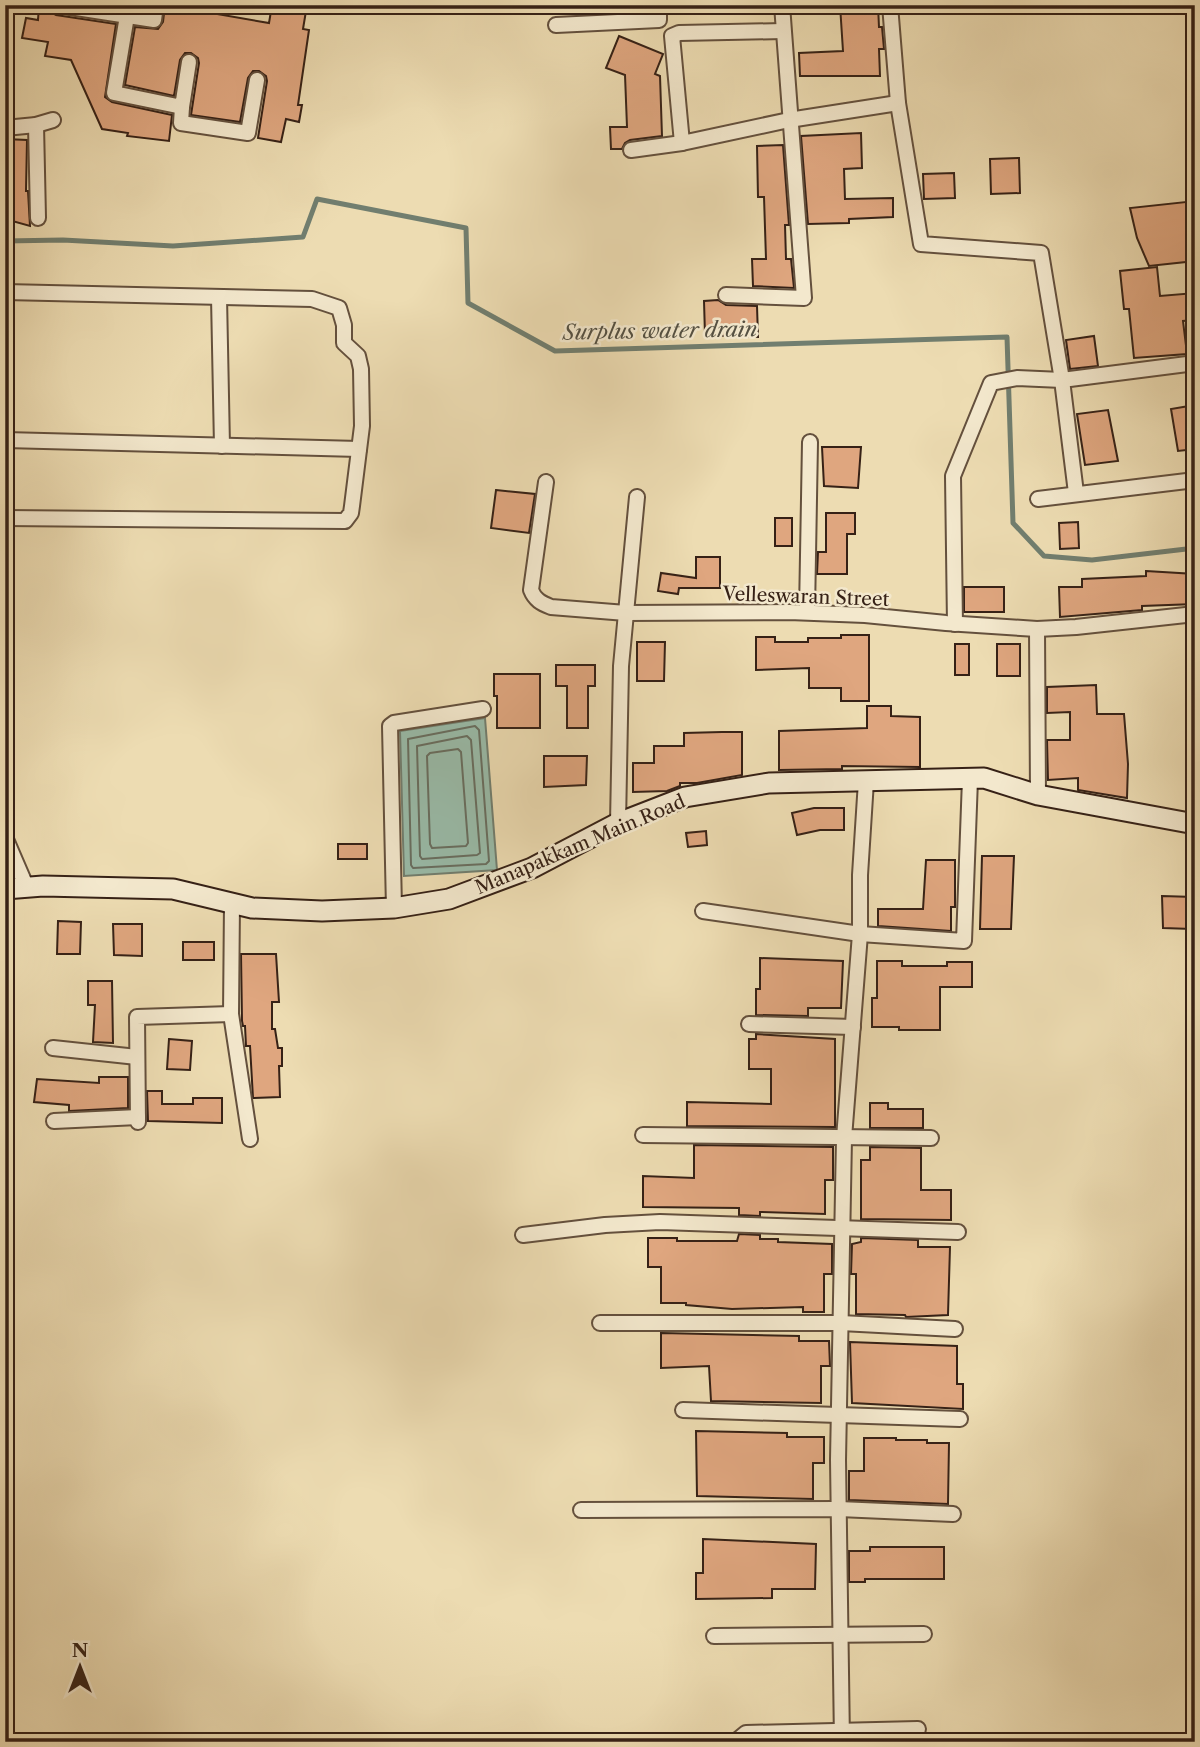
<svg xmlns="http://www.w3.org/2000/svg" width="1200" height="1747" font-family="'Libre Caslon Text',serif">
<rect width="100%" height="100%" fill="#eddcb2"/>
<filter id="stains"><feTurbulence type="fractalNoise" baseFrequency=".00286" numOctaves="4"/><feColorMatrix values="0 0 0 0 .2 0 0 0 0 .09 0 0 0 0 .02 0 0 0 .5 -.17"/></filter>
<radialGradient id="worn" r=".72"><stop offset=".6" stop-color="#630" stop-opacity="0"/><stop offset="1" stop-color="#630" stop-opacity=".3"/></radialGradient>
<polygon fill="#99bcaa" stroke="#717e6f" stroke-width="2" points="485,718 497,870 404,876 400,731"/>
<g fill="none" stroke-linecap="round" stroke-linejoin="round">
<g stroke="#686e60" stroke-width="2">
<polygon points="475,726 479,730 489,861 486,864 413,868 411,865 408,739"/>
<polygon points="467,736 471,740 480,853 477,855 422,859 420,856 417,746"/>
<polygon points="458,749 461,752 468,843 466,846 432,848 430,844 427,756 430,753"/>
</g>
<polyline stroke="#717e6f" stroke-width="5" points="5,241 63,240 173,246 303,237 317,199 466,228 468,303 555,351 1007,337 1013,523 1044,556 1092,560 1195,548"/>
</g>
<g fill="#dfa67f" stroke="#362116" stroke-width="2">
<polygon points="39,5 48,5 51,12 56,15 116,24 105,97 112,102 172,115 169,141 127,136 128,133 102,129 71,60 45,56 48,42 22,38 26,18 38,20"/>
<polygon points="165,5 218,11 217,14 269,23 272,5 307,5 303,29 309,30 298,105 302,105 299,122 286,119 281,142 258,138 267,81 266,76 259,71 253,71 248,78 240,122 191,115 199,63 198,58 191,53 185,53 180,60 174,96 125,85 135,27 158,29 163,22"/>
<polygon points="840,5 878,5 879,27 882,27 884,49 879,49 880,76 800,76 799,53 843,51"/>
<polygon points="619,36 663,54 655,74 660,76 662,136 630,140 625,143 622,149 611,149 610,127 627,127 625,75 606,68"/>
<polygon points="861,133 862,168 844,169 845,199 893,198 893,217 849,219 849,223 808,224 801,136"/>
<polygon points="5,139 27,140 26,191 28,191 30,226 5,219"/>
<polygon points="783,145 789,225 785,225 786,259 791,259 794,288 753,286 752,259 766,259 764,197 758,197 757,146"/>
<polygon points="1019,158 1020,193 991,194 990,159"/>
<polygon points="954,173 955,198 924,199 923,174"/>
<polygon points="1195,201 1195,261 1149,266 1137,238 1130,208"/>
<polygon points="1157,267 1160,296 1195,293 1195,320 1183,321 1187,354 1134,358 1129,309 1124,309 1120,271"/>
<polygon points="718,300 726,305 757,306 758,337 705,335 704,301"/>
<polygon points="1094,336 1098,366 1070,369 1066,340"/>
<polygon points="1195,405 1195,449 1178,451 1171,409"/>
<polygon points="1108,410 1118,461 1085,465 1077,414"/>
<polygon points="822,447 861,447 858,488 824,486"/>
<polygon points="496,490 535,494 529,533 491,528"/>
<polygon points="826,513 855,513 855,534 847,534 847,574 817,574 818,552 826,552"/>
<rect x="775" y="518" width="17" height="28"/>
<polygon points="1078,522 1079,548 1060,549 1059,523"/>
<polygon points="696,557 720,557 720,588 679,588 678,594 658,591 661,573 696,578"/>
<polygon points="1146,571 1195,574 1195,604 1142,606 1142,610 1060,617 1059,587 1082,587 1082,579 1146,576"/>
<rect x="964" y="587" width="40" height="25"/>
<polygon points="841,635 869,635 869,701 841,701 841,688 809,688 809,668 756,670 756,637 775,637 775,642 808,642 808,638 841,638"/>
<polygon points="637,642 665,642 664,681 637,681"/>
<rect x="955" y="644" width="14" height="31"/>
<rect x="997" y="644" width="23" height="32"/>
<polygon points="556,665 595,665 595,686 588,686 588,728 567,728 567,686 556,686"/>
<polygon points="494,674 540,674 540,728 497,728 497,696 494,696"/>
<polygon points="1096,685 1097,714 1124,714 1128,764 1127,798 1078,790 1078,778 1048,780 1047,740 1070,740 1070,712 1047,713 1047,687"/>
<polygon points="867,706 891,706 891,716 920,717 920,767 842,766 842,769 779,770 779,731 867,728"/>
<polygon points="722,732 742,732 742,775 697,783 680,783 680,786 667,791 633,792 633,763 654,763 654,746 684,746 684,733"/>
<polygon points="544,756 587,756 586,785 544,787"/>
<polygon points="814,808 844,808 844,830 820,830 797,835 792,813"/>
<polygon points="706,831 707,845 688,847 686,833"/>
<rect x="338" y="844" width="29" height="15"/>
<polygon points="982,856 1014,856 1011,929 980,929"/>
<polygon points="926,860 955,860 955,907 951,907 951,931 878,926 878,909 923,909"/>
<polygon points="1162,896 1194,897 1192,929 1163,928"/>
<polygon points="58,921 81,922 80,954 57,954"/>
<polygon points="113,924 142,924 142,956 114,955"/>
<rect x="183" y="942" width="31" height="18"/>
<polygon points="241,954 276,954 279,1002 272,1002 272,1029 275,1029 278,1048 282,1048 282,1066 279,1066 280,1097 253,1098 250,1046 246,1046 245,1026 243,1026 242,1021"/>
<polygon points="760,958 843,961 841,1008 808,1008 808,1016 756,1015 756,989 760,989"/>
<polygon points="877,961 902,961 902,966 947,966 947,962 972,962 972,987 940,987 940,1030 899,1030 899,1027 872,1027 872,998 877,998"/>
<polygon points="88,981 112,981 113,1043 93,1042 95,1005 88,1005"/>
<polygon points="756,1034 835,1039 835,1127 687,1126 687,1102 771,1104 771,1069 749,1069 749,1039 756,1039"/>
<polygon points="169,1039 192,1041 190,1070 167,1069"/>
<polygon points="99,1077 128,1077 128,1108 69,1111 69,1105 34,1102 37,1079 99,1083"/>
<polygon points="147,1091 162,1091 162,1104 193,1104 193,1098 222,1098 222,1123 148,1121"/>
<polygon points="870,1103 888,1103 888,1109 923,1109 923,1128 870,1128"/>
<polygon points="694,1145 833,1147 833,1180 825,1180 825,1214 760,1212 760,1216 739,1215 739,1208 643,1207 643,1176 694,1178"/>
<polygon points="870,1147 921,1148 921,1190 951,1190 951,1220 861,1219 861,1160 870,1160"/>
<polygon points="739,1234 760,1235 760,1239 778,1239 778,1242 832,1244 832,1274 824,1274 824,1312 803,1312 803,1307 732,1309 686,1305 686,1303 661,1303 661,1267 648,1267 648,1238 677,1238 677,1241 737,1241"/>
<polygon points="861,1238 918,1240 918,1247 950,1247 948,1315 906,1317 905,1315 856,1314 856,1274 851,1274 852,1244 861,1242"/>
<polygon points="661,1333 799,1336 799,1341 829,1341 830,1366 821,1366 821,1403 711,1401 709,1366 661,1368"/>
<polygon points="850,1342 957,1346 957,1384 963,1384 963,1409 852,1403"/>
<polygon points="696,1431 787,1433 787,1437 824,1437 824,1463 813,1463 813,1499 697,1496"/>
<polygon points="864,1438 896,1438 896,1440 927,1440 927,1443 949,1443 948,1504 849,1500 849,1471 864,1471"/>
<polygon points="703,1539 816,1544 815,1589 772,1589 772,1598 696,1599 696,1573 703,1573"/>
<polygon points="870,1547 944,1547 944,1579 865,1579 865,1582 849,1582 849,1551 870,1551"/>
</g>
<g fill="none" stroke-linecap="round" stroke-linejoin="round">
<defs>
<g id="street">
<polyline points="57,5 154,20 156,5"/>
<polyline points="890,5 898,103 921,244 1041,253 1062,380 1195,363"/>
<polyline points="127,16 114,93 182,107 189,62"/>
<polyline points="556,25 659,20 659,5"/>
<polyline points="783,31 679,33 672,36 682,143 789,120 898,103"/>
<polyline points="182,107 181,123 248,133 257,80"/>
<polyline points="36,125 38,218"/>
<polyline points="5,128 36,125 53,120"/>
<polyline points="631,150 682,143"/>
<polyline points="5,292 312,299 339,308 344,325 344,343 358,356 361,369 362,426 352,506 351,513 345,521 5,518"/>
<polyline points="726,295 804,298 782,5"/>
<polyline points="219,297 222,446"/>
<polyline points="5,440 359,449"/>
<path d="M546 482 531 590C535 600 541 603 551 607L626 613 637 497"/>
<polyline points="1038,499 1195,480"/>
<polyline points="807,612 810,442"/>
<polyline points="955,624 953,476 991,383 1017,378 1062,380 1076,493"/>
<polyline points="1037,629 1038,795"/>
<polyline points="618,823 621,666 626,613 789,612 865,615 946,623 1037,629 1076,627 1195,614"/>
<polyline points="5,837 27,888"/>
<polyline points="232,903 231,1014 250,1139"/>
<polyline points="394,908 390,726 394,723 483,709"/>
<polyline points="703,911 860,934 964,941 970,779"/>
<polyline points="1195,963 1195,1015"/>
<polyline points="749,1024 853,1027"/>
<polyline points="53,1048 137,1057"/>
<polyline points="54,1121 138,1117"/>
<polyline points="138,1122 137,1017 231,1014"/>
<polyline points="643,1135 931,1138"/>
<polyline points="523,1235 605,1225 660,1222 958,1232"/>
<polyline points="600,1323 841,1323 955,1329"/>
<polyline points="683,1410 960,1419"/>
<polyline points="581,1510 839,1509 953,1514"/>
<polyline points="714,1636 924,1634"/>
<polyline points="735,1742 746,1733 918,1729"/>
<polyline points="842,1742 838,1460 844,1138 860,934 860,875 866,781"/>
</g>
<polyline id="secondary" points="5,889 43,886 173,889 252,908 322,911 394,908 449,899 532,868 618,823 685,797 769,783 984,778 1038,795 1195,824"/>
</defs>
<use href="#street" stroke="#64503d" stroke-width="18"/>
<use href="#secondary" stroke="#362116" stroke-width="23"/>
<use href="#street" stroke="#f3e8cd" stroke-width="14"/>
<use href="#secondary" stroke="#f3e8cd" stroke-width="19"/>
</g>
<g text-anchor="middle" stroke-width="5" stroke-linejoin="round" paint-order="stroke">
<g font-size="19" fill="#362116" stroke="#f3e8cd">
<text transform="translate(806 596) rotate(2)" y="7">Velleswaran Street</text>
<text transform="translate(580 844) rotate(-23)" y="7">Manapakkam Main Road</text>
</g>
<g font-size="21" font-style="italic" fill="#545042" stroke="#f3e8cd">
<text transform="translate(660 331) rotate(-1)" y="7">Surplus water drain</text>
</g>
</g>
<rect width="1200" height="1747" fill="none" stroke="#eddcb2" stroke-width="28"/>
<rect x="7" y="7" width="1186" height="1733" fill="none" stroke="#362116" stroke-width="3.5"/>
<rect x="14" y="14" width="1172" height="1719" fill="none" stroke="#362116" stroke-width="2"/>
<g transform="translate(80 1667)" stroke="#f3e8cd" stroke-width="5" paint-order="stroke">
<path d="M0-5L12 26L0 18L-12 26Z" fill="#362116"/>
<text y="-10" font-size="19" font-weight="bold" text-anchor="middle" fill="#362116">N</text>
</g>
<rect width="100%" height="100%" filter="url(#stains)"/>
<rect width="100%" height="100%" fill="url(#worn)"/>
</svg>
